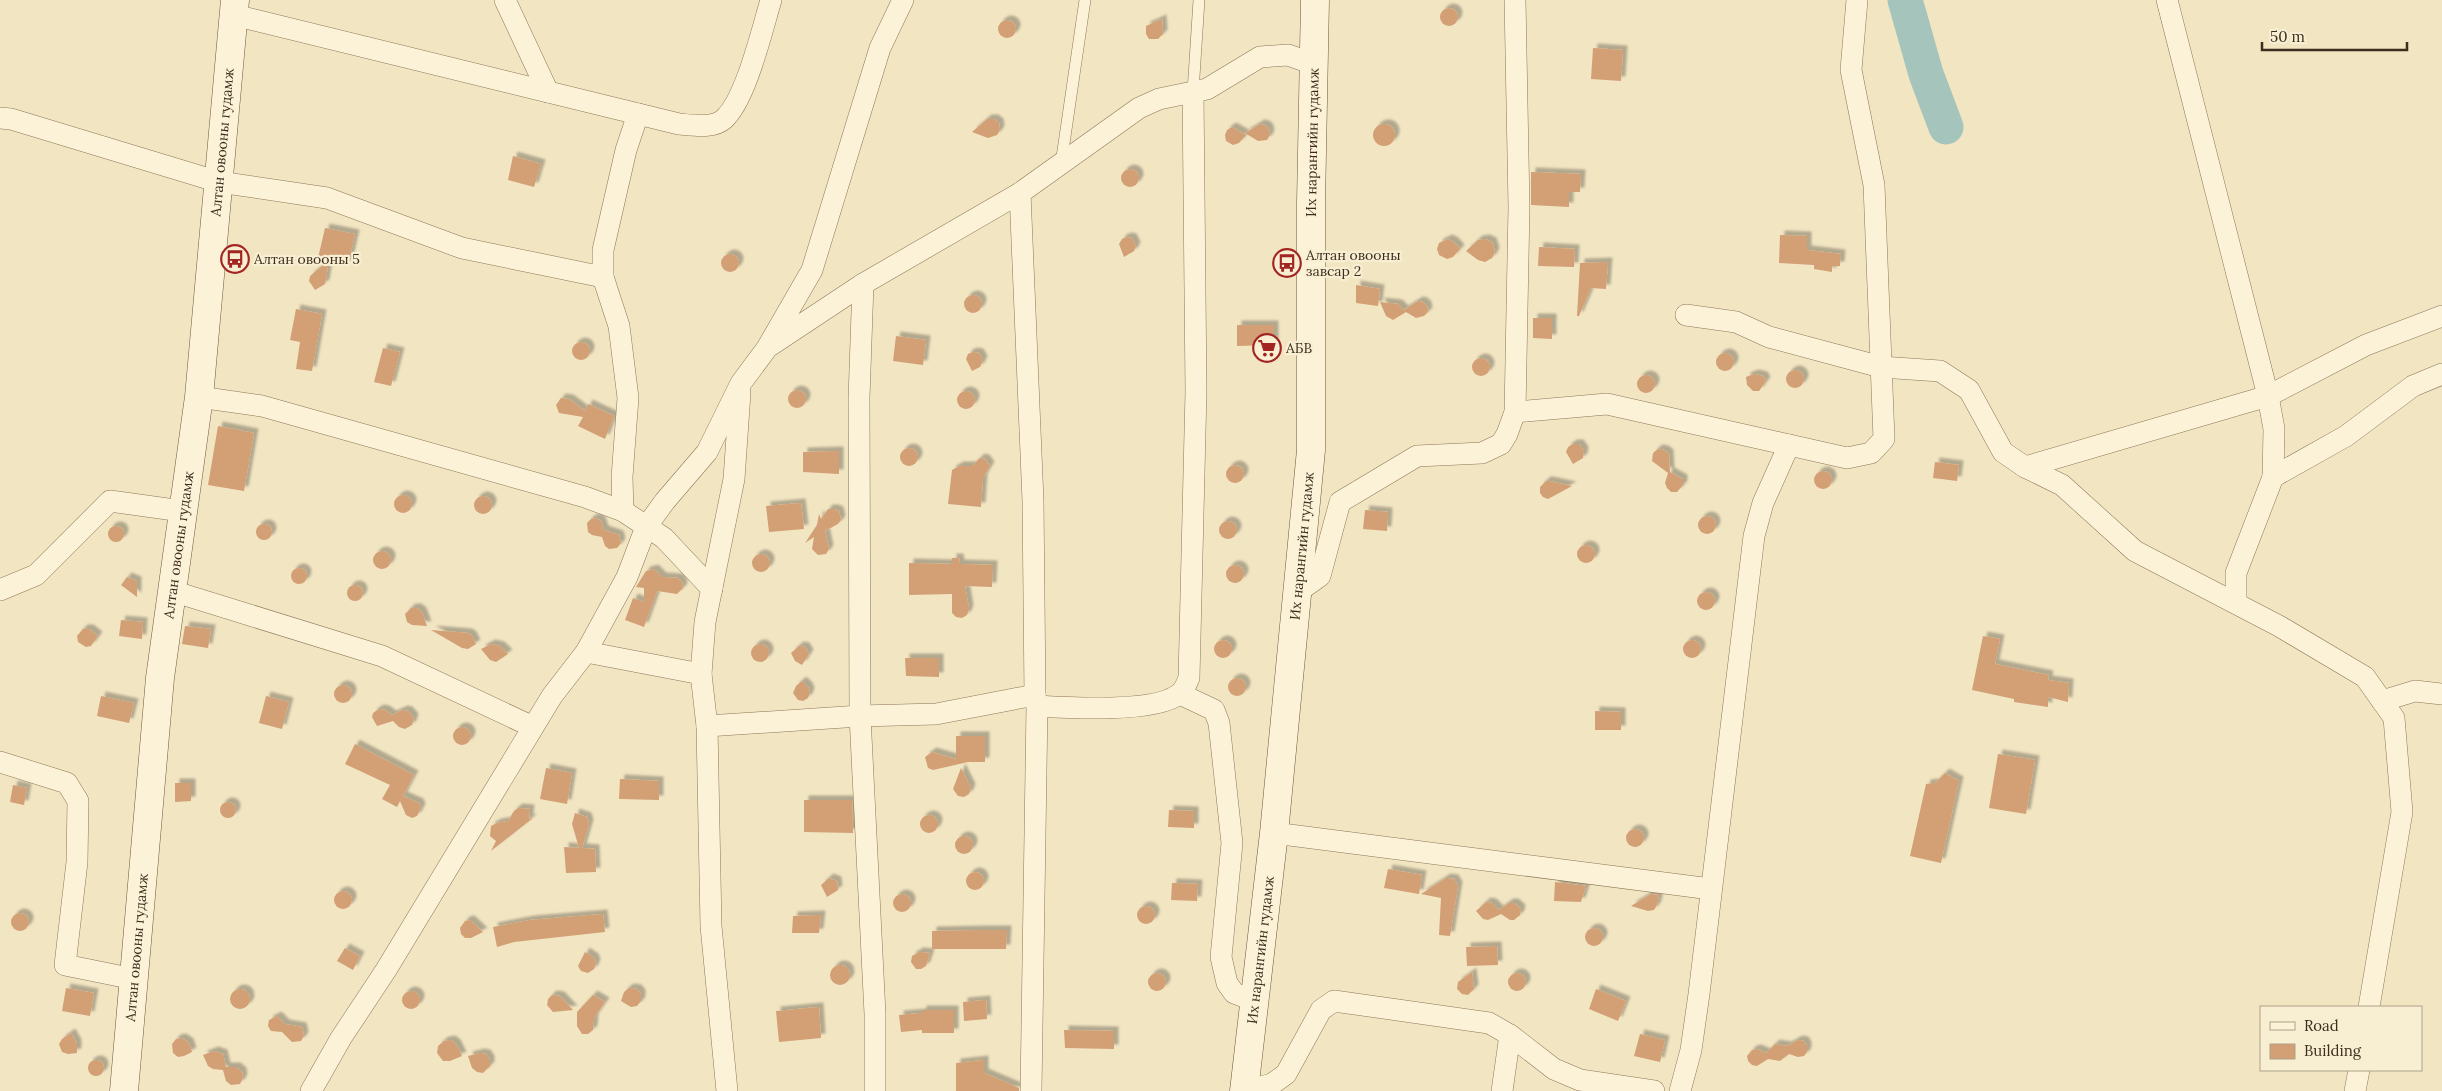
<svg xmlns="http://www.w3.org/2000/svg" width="2442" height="1091" font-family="Lora,serif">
<defs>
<filter id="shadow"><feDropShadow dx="4.5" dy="-4.5" stdDeviation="1" flood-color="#0004"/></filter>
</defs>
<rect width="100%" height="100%" fill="#f2e5c2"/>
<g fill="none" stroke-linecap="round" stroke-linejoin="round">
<polyline stroke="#a5c4bc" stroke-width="35" points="1905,0 1926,74 1946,127"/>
</g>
<g fill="#d39f75" filter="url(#shadow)">
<circle cx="1449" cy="17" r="9"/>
<polygon points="1162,19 1163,34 1158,39 1149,39 1146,34 1146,26"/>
<circle cx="1007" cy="29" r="9"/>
<polygon points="1593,48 1623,50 1621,81 1591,79"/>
<polygon points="987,119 994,119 999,123 1000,130 997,135 988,138 972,132"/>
<circle cx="1384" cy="135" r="11"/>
<polygon points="1260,124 1265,125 1269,129 1270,135 1267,140 1258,141 1245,133"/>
<polygon points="1232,127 1246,135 1239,143 1233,145 1226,141 1225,135 1227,130"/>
<polygon points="513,156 541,164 534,187 508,180"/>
<circle cx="1130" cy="178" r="9"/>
<polygon points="1531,172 1581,174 1580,192 1569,192 1569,207 1531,205"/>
<polygon points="325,228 355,234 348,265 329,260 325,284 315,290 309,281 310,276 329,260 318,258"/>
<polygon points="1780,235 1807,236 1807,250 1841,254 1840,266 1832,266 1832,272 1814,269 1814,265 1779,263"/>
<polygon points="1127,237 1132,238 1136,246 1134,251 1124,257 1119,244 1122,239"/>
<polygon points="1448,239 1454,242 1460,249 1453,257 1447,259 1439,255 1437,249 1439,243"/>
<polygon points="1485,239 1492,242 1495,252 1492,258 1485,262 1478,260 1466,251 1478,240"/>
<polygon points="1539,247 1575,249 1574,267 1538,266"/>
<circle cx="730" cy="263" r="9"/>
<polygon points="1608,262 1606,289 1591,288 1579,316 1577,316 1580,263"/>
<polygon points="1356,285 1380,289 1378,306 1356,303"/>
<circle cx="973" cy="304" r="9"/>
<polygon points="1418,301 1423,302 1427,306 1428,312 1424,316 1416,318 1406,312 1393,320 1386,316 1380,302 1398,304 1404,310"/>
<polygon points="296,309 322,314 312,371 296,369 300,342 290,340"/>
<polygon points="1533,318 1552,318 1552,339 1533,338"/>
<polygon points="1237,325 1274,325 1274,345 1237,346"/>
<polygon points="896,336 926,340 923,365 893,361"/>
<circle cx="581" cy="351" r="9"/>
<polygon points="383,348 400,352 391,386 374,382"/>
<polygon points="973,352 979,353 983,360 980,367 972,371 966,359 968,354"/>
<circle cx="1725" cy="362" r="9"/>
<circle cx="1481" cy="367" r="9"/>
<circle cx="1795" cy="379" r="9"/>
<polygon points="1754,374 1763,376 1766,381 1759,391 1753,391 1747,385 1746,377"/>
<circle cx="1646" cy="384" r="9"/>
<circle cx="797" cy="399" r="9"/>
<circle cx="966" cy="400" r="9"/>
<polygon points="561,398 569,399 585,411 588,404 614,416 605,439 578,426 583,417 559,413 556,405"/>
<polygon points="218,426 254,433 244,491 208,485"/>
<polygon points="1573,444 1579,444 1584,451 1583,458 1573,464 1566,452 1568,447"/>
<circle cx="909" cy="457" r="9"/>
<polygon points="1658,449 1664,450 1669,454 1670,472 1683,479 1683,485 1677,492 1671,492 1667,488 1665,483 1668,473 1652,461 1653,453"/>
<polygon points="839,451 839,474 803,472 803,452"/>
<polygon points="980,458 985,459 990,466 983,478 981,507 948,504 952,470 959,466 972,466"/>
<polygon points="1935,462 1959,465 1957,481 1933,478"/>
<circle cx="1235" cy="474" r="9"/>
<circle cx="1823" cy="480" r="9"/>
<polygon points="1546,481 1549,481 1572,486 1548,499 1543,497 1540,493 1540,487"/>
<circle cx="403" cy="504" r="9"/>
<circle cx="483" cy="505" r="9"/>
<polygon points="801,503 804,529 769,532 766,506"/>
<polygon points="828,509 834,509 839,511 841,520 838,524 825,531 829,549 826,554 818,555 812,549 814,537 805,543 817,525 819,514 821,519"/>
<polygon points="1365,510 1388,512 1387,531 1363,529"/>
<circle cx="1707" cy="525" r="9"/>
<polygon points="596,518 601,521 604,530 619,535 621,543 617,548 609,549 605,546 602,537 592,535 588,532 587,523 591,519"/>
<circle cx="1228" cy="530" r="9"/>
<circle cx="264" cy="532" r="8"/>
<circle cx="116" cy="534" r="8"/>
<circle cx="1586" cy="554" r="9"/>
<circle cx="382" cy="560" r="9"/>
<circle cx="761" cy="563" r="9"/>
<polygon points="952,558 959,558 960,564 993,565 992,587 965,586 969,609 967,615 962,618 956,617 952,613 952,594 909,595 909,563 952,564"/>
<circle cx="1235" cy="574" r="9"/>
<circle cx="299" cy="576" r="8"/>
<polygon points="654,569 662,577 678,578 682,582 683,588 677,594 657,591 644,627 625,620 633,598 644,602 644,588 636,587 646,571"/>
<polygon points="127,577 137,581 137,597 121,585"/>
<circle cx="355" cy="593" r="8"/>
<circle cx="1706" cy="601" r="9"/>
<polygon points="411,608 417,608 422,612 427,626 412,625 407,622 405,614"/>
<polygon points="121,620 143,622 142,639 119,636"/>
<polygon points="185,626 211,629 208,648 182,644"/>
<polygon points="83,629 89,629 98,636 91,646 86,647 78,642 77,636"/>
<polygon points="431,630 468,633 472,636 476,644 468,649 462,648"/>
<polygon points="1983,636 2000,639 1995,664 2049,675 2048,680 2069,683 2068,702 2048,697 2048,707 2014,702 2014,699 1972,690"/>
<circle cx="1692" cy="649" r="9"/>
<circle cx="1223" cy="649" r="9"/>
<polygon points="491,644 500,646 508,654 496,662 490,660 481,649"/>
<circle cx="760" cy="653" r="9"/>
<polygon points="799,646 805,647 809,654 802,665 795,661 791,653"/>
<polygon points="905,658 939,658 939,677 906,676"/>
<circle cx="1237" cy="687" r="9"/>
<polygon points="802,681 808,687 810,692 808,698 803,701 798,700 793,693 796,686"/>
<circle cx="343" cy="694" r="9"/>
<polygon points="101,696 134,703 129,723 97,716"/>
<polygon points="266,696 289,702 282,729 259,723"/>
<polygon points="379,709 385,710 392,715 403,710 408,711 414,718 412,725 405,729 399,727 393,721 377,726 372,717 373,713"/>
<polygon points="1595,711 1621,712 1621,730 1595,730"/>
<circle cx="462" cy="736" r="9"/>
<polygon points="956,736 985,736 985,762 968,762 933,770 928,768 925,757 932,752 956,759"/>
<polygon points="355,744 414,775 403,796 419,803 421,808 417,816 412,818 406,815 400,801 397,807 382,799 390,785 345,764"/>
<polygon points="1998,754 2035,760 2026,814 1989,808"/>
<polygon points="546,768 572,773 567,804 540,799"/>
<polygon points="961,768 971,788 969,794 964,797 958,796 953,789"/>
<polygon points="1945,773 1959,781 1941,863 1910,856 1926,784 1935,783"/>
<polygon points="620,779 659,781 659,800 619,799"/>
<polygon points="175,783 191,783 191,801 175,802"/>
<polygon points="13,785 27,788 24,805 10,802"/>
<polygon points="804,800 852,800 853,833 804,832"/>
<circle cx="228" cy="810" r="8"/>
<polygon points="518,808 530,809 529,819 533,818 491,851 496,841 490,836 491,826 497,823 508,821 514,811"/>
<polygon points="1169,810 1194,811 1194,828 1168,827"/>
<polygon points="575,813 587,817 589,824 582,848 595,849 596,872 566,873 564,847 579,848 572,824"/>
<circle cx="929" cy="824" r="9"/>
<circle cx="1635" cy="838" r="9"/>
<circle cx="964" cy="845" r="9"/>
<polygon points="1388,869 1422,875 1419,894 1384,888"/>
<circle cx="975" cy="881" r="9"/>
<polygon points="829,878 837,881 838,890 827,897 821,885"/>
<polygon points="1446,878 1454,879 1458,886 1450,936 1439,935 1441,898 1421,894"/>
<polygon points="1555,882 1586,886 1581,902 1554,901"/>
<polygon points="1172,883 1198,884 1197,901 1171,900"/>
<circle cx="343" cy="900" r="9"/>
<polygon points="1651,894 1659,895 1657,905 1654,910 1648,911 1631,906"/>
<circle cx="902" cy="903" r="9"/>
<polygon points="1486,902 1492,903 1499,910 1509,903 1514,903 1521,909 1520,915 1514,920 1510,920 1501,914 1488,920 1483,919 1476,911"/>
<circle cx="1146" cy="915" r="9"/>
<circle cx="20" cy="922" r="9"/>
<polygon points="603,914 605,932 514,942 497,947 493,927 530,920"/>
<polygon points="821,915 819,933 792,933 793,916"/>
<polygon points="470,920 483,932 471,938 465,938 461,934 460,928 465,921"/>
<circle cx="1594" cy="937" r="9"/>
<polygon points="982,930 1007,930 1006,949 932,949 932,931"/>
<polygon points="1497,946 1498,965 1467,966 1466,947"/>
<polygon points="345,948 360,956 353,970 337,961"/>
<polygon points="585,952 594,958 596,963 594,969 588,973 581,971 578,966"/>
<polygon points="919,952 930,953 926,966 921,969 916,969 911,962 912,956"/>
<circle cx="840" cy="975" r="10"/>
<polygon points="1472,972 1474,989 1468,995 1462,994 1457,989 1458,982"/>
<circle cx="1517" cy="982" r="9"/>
<circle cx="1157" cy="982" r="9"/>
<polygon points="66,988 94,993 90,1016 62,1011"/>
<polygon points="629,988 637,989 641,994 641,1001 637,1006 631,1007 621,1001 624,992"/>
<circle cx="240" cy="999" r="10"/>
<polygon points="1596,989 1626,1001 1618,1021 1589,1009"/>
<circle cx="411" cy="1000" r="9"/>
<polygon points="552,995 560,996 573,1010 553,1012 547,1005 548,999"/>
<polygon points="593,995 605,1002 594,1018 593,1030 588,1034 582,1034 577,1026 577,1012"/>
<polygon points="986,1000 987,1019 964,1021 963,1002"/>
<polygon points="819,1007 821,1038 779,1042 776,1011"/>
<polygon points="922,1010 954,1010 954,1033 922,1033 922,1030 901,1032 899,1015 922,1013"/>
<polygon points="277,1016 285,1024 302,1027 304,1036 301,1041 292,1042 282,1032 271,1031 268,1026 269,1020"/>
<polygon points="1064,1030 1114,1031 1114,1049 1065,1048"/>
<polygon points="71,1033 77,1044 77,1053 68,1054 62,1052 59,1044 62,1039"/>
<polygon points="1640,1034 1665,1040 1660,1062 1634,1056"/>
<polygon points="182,1038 189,1043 192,1052 184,1056 178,1057 173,1053 172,1044 176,1039"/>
<polygon points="451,1040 456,1044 462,1056 450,1061 443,1061 437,1053 438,1046 444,1041"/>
<polygon points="1798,1040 1804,1041 1807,1046 1807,1052 1804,1056 1798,1057 1789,1054 1780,1061 1768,1059 1757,1066 1752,1065 1748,1061 1747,1056 1752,1050 1757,1049 1766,1053 1775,1044 1787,1046"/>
<polygon points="214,1051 223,1054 226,1067 236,1067 242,1072 243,1078 240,1084 231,1085 226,1081 223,1070 213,1069 208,1066 203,1055"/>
<polygon points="480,1053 486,1054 490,1060 490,1066 483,1073 477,1072 472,1068 468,1056"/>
<circle cx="96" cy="1068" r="8"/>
<polygon points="984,1060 984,1073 1019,1088 1019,1091 956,1091 956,1063"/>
</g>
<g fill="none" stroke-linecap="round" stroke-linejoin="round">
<defs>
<g id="lane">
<polyline points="1193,92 1199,0"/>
<polyline points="1061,164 1085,0"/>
</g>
<g id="street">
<polyline points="505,0 548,92"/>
<polyline points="2167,0 2268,396 2274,429 2273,477"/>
<path d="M234 15 679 124C692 125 713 129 724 119 746 99 762 30 771 0"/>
<polyline points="0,118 11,119 219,182 327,198 462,248 603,277"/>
<polyline points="1020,193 1033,501 1035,695"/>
<polyline points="863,284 859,398 860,716 875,1014 875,1091"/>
<polyline points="1686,315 1736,322 1769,337 1881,367 1940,371 1969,390 2003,452 2025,467 2062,485 2135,551 2279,626 2365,677 2394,718 2402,812 2369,1007"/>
<polyline points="771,345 863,284 1020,193 1139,108 1159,99 1207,89 1260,57 1288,55 1314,64"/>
<polyline points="199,397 262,406 585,497 623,511 664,538 712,589"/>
<polyline points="1515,412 1607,404 1847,458 1871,453 1884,439 1874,185 1851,70 1857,0"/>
<polyline points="2025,467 2268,396 2366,345 2442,316"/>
<polyline points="623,511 622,477 628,398 619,326 603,277 603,250 626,150 638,114"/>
<polyline points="0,590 36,575 110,501 182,511"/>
<polyline points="172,591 382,656 533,727"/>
<polyline points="1299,591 1320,576 1340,502 1417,456 1482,453 1501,444 1507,434 1515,412 1519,207 1515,0"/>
<polyline points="2236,603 2236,573 2273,477 2346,436 2413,386 2442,374"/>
<polyline points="586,652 701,674"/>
<polyline points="1180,694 1214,710 1219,723 1232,843 1221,957 1227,983 1234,993 1255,1001"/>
<polyline points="2382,701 2415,691 2442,694"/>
<path d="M1037 706C1069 708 1155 713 1179 694 1184 691 1187 683 1189 678L1196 391 1193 92"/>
<polyline points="707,726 860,716 936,714 1035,695 1037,706 1031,1091"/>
<polyline points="0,762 67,783 78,801 77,862 65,965 134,979"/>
<polyline points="1274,833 1711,889"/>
<polyline points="311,1091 341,1038 386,970 552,696 586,652 627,577 646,527 665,501 707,452 741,383 767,348 812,270 880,48 903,0"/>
<polyline points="727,1091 711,926 707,726 701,674 705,622 734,479 740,393"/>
<polyline points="1246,1091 1272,1084 1286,1074 1321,1010 1334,1001 1489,1023 1510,1035 1554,1069 1580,1080 1654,1091"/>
<polyline points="1502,1091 1510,1035"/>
<polyline points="1680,1091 1691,1050 1699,994 1754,536 1763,503 1789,445"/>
<polyline points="2355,1091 2359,1070"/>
</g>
<g id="secondary">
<path id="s1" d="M124 1091 160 678 199 397 235 0"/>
<path id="s2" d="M1244 1091 1274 833 1311 450V203L1315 0"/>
</g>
</defs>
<use href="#lane" stroke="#8e7658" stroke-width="12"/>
<use href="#street" stroke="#8e7658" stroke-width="22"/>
<use href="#secondary" stroke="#6f573b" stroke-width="29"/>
<use href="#lane" stroke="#fcf2d7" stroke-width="11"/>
<use href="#street" stroke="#fcf2d7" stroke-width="21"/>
<use href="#secondary" stroke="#fcf2d7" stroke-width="28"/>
</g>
<defs>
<symbol id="bus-ring" viewBox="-11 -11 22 22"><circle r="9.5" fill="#f8efd3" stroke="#a22522" stroke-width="1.5"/><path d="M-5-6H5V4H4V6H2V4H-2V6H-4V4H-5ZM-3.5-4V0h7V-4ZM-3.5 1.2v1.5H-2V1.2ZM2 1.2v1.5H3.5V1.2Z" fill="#a22522"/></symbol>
<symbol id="supermarket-ring" viewBox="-11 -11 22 22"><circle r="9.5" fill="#f8efd3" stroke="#a22522" stroke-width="1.5"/><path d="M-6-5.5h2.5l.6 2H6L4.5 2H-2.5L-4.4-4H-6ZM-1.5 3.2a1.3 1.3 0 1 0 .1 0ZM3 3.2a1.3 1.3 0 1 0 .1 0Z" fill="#a22522"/></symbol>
</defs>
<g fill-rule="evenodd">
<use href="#bus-ring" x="219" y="243" width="32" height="32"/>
<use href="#bus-ring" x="1271" y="247" width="32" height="32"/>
<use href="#supermarket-ring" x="1251" y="332" width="32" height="32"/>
</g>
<g text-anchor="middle" stroke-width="4.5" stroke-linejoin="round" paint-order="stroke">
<g font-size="14" fill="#3c2d1d" stroke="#f8efd3">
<text dy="5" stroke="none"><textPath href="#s2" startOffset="952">Их нарангийн гудамж</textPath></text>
<text dy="5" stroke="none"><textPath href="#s1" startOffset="954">Алтан овооны гудамж</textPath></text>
<text dy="5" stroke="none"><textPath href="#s1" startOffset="549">Алтан овооны гудамж</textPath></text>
<text dy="5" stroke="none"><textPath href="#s2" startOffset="548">Их нарангийн гудамж</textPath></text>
<text dy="5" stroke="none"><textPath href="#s1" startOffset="144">Алтан овооны гудамж</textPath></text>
<text dy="5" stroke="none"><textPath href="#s2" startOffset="142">Их нарангийн гудамж</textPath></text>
</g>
<g font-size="14" fill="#3c2d1d" stroke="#f8efd3" text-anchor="start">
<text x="1306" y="260">Алтан овооны<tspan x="1306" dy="16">завсар 2</tspan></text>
<text x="254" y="264">Алтан овооны 5</text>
<text x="1286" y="353">АБВ</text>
</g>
</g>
<rect x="2260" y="1006" width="162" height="65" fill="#f8efd3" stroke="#ada18a"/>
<rect x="2270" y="1022" width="25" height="8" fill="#fcf2d7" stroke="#ada18a"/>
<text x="2304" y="1031" font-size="15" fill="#3c2d1d">Road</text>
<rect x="2270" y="1044" width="25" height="15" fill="#d39f75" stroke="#ada18a"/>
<text x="2304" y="1056" font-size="15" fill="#3c2d1d">Building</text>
<path d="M2262 42v8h145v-8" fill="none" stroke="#3c2d1d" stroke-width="2.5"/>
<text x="2270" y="42" font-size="15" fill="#3c2d1d" stroke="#f8efd3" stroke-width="4" paint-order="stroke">50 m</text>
</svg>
